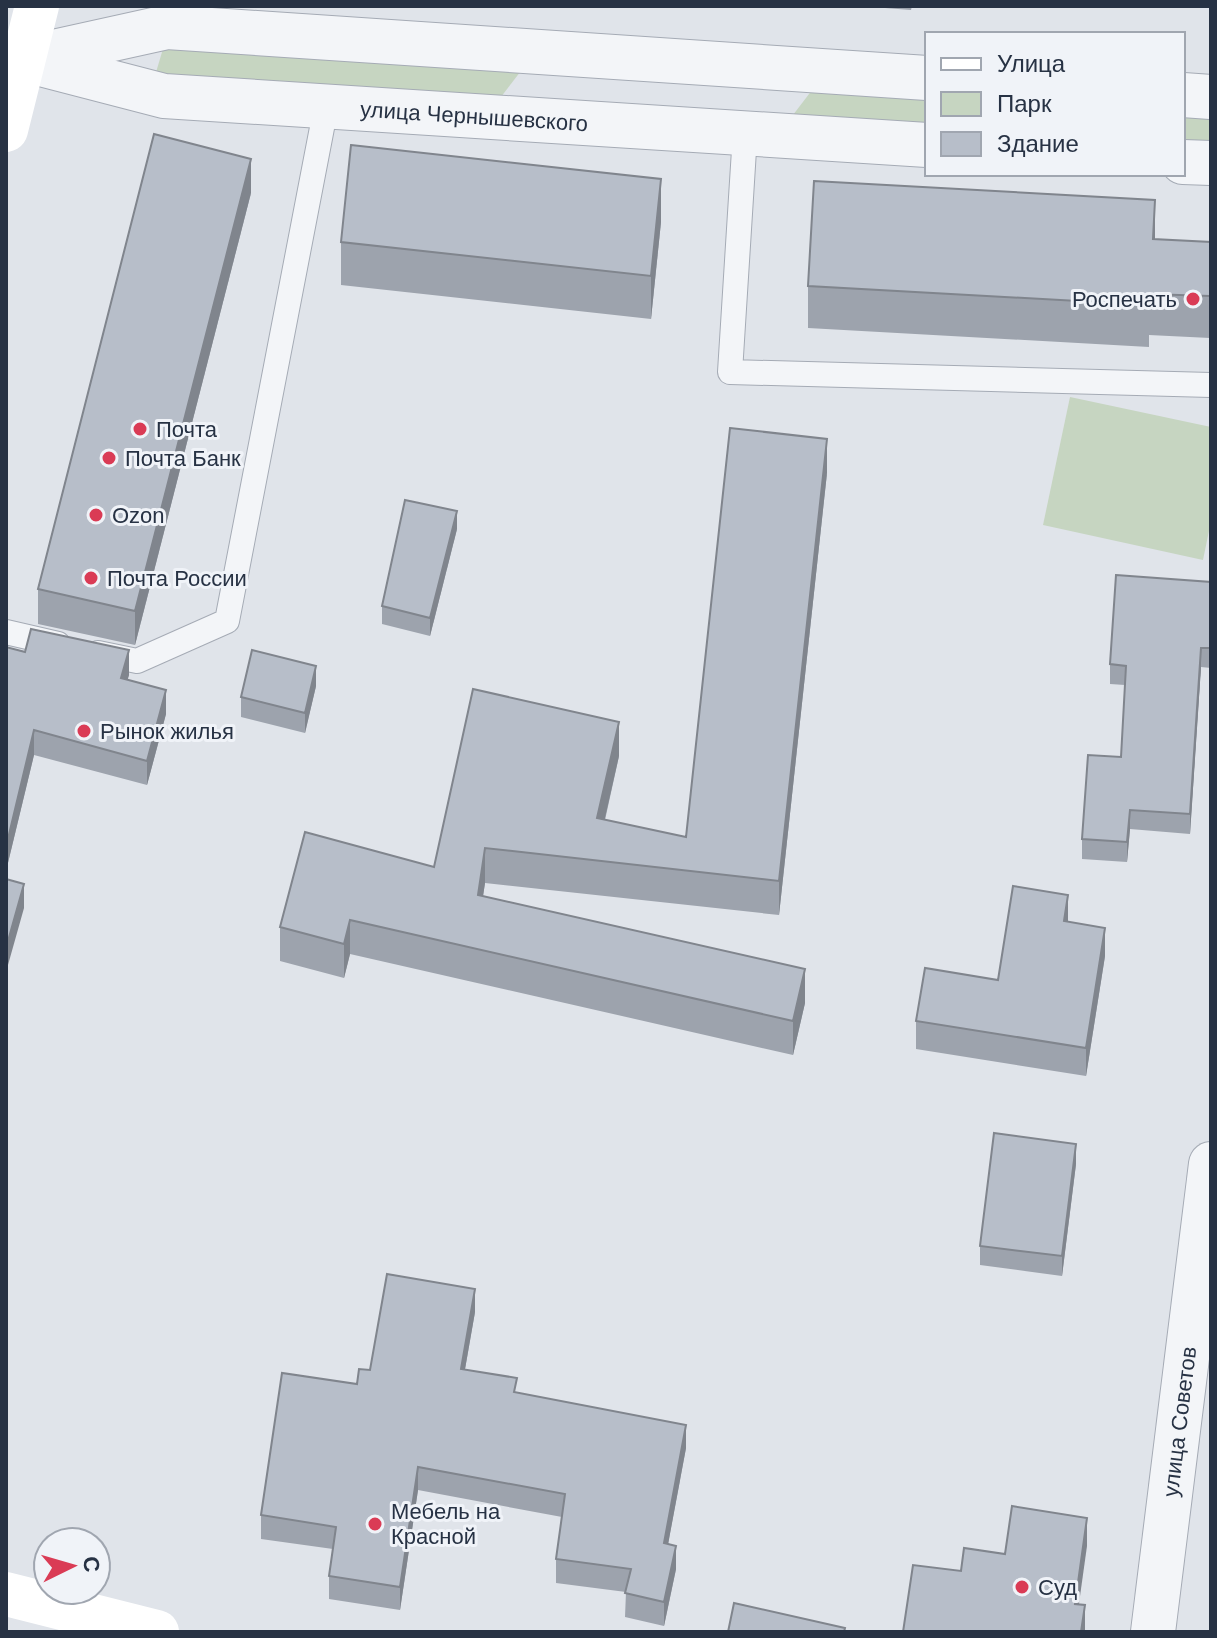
<svg xmlns="http://www.w3.org/2000/svg" width="1217" height="1638" font-family="Arial,sans-serif">
<rect width="100%" height="100%" fill="#e0e4ea"/>
<g fill="#c6d5c1">
<polygon points="165,42 524,67 494,106 154,79"/>
<polygon points="819,81 927,89 927,137 783,128"/>
<polygon points="1183,109 1211,111 1211,153 1183,152"/>
<polygon points="1070,397 1211,427 1211,521 1203,560 1043,525"/>
</g>
<g fill="none" stroke-linecap="round" stroke-linejoin="round">
<defs>
<g id="lane">
<polyline points="745,134 730,372 1211,385"/>
<polyline points="6,632 58,644"/>
<polyline points="98,653 137,661 227,621 326,107"/>
</g>
<g id="street">
<path id="s1" d="M6 55 164 96 927 145"/>
<polyline points="31,57 167,27 927,78"/>
<polyline points="1183,95 1211,97"/>
<polyline points="1183,162 1211,163"/>
<path id="s2" d="M1153 1632 1211 1164"/>
</g>
</defs>
<use href="#lane" stroke="#a5abb5" stroke-width="26"/>
<use href="#street" stroke="#a5abb5" stroke-width="46"/>
<use href="#lane" stroke="#f3f5f8" stroke-width="24"/>
<use href="#street" stroke="#f3f5f8" stroke-width="44"/>
<g stroke="#fff" stroke-width="44">
<polyline points="6,130 37,6"/>
<polyline points="6,1594 157,1632"/>
</g>
</g>
<g fill="#9da3ad">
<polygon points="859,6 912,6 911,10"/>
<polygon points="251,193 135,645 38,624 38,589"/>
<polygon points="661,222 651,319 341,285 341,242"/>
<polygon points="1155,239 1211,242 1210,338 1149,335 1149,347 808,328 808,286"/>
<polygon points="827,473 779,915 485,883 483,896 805,1003 793,1055 350,954 344,978 280,961 280,927 434,867 619,756 605,820 686,837"/>
<polygon points="457,529 430,636 382,624 382,606"/>
<polygon points="1211,582 1211,668 1201,667 1190,834 1130,829 1127,862 1082,859 1082,839 1121,757 1125,685 1110,684 1110,664"/>
<polygon points="6,647 129,675 127,680 166,714 147,785 34,755 6,871"/>
<polygon points="316,686 305,733 241,717 241,697"/>
<polygon points="1068,922 1105,956 1086,1076 916,1049 916,1021 998,980"/>
<polygon points="1076,1164 1062,1276 980,1265 980,1246"/>
<polygon points="475,1312 465,1369 517,1393 686,1448 668,1544 676,1569 664,1626 625,1617 626,1592 556,1583 556,1559 562,1517 418,1490 400,1610 329,1599 329,1576 333,1549 261,1539 261,1515 357,1384 370,1370"/>
</g>
<g fill="#80858d">
<polygon points="251,159 251,193 135,645 135,611"/>
<polygon points="661,179 661,222 651,319 651,276"/>
<polygon points="1155,200 1155,241 1153,239"/>
<polygon points="1211,272 1211,314 1210,338 1210,296"/>
<polygon points="827,439 827,473 779,915 779,881"/>
<polygon points="457,511 457,529 430,636 430,618"/>
<polygon points="1201,648 1201,667 1190,834 1190,814"/>
<polygon points="129,650 129,675 121,702 121,678"/>
<polygon points="316,666 316,686 305,733 305,713"/>
<polygon points="166,690 166,714 147,785 147,761"/>
<polygon points="619,722 619,756 597,853 597,818"/>
<polygon points="34,730 34,755 6,871 6,847"/>
<polygon points="1130,810 1130,829 1127,862 1127,842"/>
<polygon points="485,848 485,883 478,929 478,895"/>
<polygon points="24,884 24,908 6,972 6,948"/>
<polygon points="1068,895 1068,923 1064,921"/>
<polygon points="350,920 350,954 344,978 344,944"/>
<polygon points="1105,928 1105,956 1086,1076 1086,1048"/>
<polygon points="805,969 805,1003 793,1055 793,1021"/>
<polygon points="1076,1144 1076,1164 1062,1276 1062,1256"/>
<polygon points="475,1289 475,1312 461,1392 461,1369"/>
<polygon points="686,1425 686,1448 664,1566 664,1543"/>
<polygon points="418,1467 418,1490 400,1610 400,1587"/>
<polygon points="1087,1518 1087,1546 1075,1632 1075,1604"/>
<polygon points="676,1546 676,1569 664,1626 664,1602"/>
<polygon points="1085,1605 1085,1632 1081,1632"/>
</g>
<g fill="#b7bec9" stroke="#80858d" stroke-width="2">
<polygon points="154,134 251,159 135,611 38,589"/>
<polygon points="351,145 661,179 651,276 341,242"/>
<polygon points="814,181 1155,200 1153,239 1211,242 1210,296 1149,294 1149,305 808,286"/>
<polygon points="730,428 827,439 779,881 485,848 478,895 805,969 793,1021 350,920 344,944 280,927 305,832 434,867 473,689 619,722 597,818 686,837"/>
<polygon points="405,500 457,511 430,618 382,606"/>
<polygon points="1116,575 1211,582 1211,648 1201,648 1190,814 1130,810 1127,842 1082,839 1088,755 1121,757 1126,666 1110,664"/>
<polygon points="31,629 129,650 121,678 166,690 147,761 34,730 6,847 6,647 25,652"/>
<polygon points="252,650 316,666 305,713 241,697"/>
<polygon points="6,879 24,884 6,948"/>
<polygon points="1013,886 1068,895 1064,921 1105,928 1086,1048 916,1021 925,968 998,980"/>
<polygon points="994,1133 1076,1144 1062,1256 980,1246"/>
<polygon points="387,1274 475,1289 461,1369 517,1378 514,1392 686,1425 664,1543 676,1546 664,1602 625,1593 631,1569 556,1559 565,1494 418,1467 400,1587 329,1576 336,1527 261,1515 282,1373 357,1384 359,1369 370,1370"/>
<polygon points="1012,1506 1087,1518 1075,1604 1085,1605 1081,1632 903,1632 913,1565 961,1571 964,1548 1005,1554"/>
<polygon points="734,1603 845,1628 844,1632 728,1632"/>
</g>
<g fill="#da3b55" stroke="#f0f3f8" stroke-width="3">
<circle cx="1193" cy="299" r="8"/>
<circle cx="140" cy="429" r="8"/>
<circle cx="109" cy="458" r="8"/>
<circle cx="96" cy="515" r="8"/>
<circle cx="91" cy="578" r="8"/>
<circle cx="84" cy="731" r="8"/>
<circle cx="375" cy="1524" r="8"/>
<circle cx="1022" cy="1587" r="8"/>
</g>
<g text-anchor="middle" stroke-width="6" stroke-linejoin="round" paint-order="stroke">
<g font-size="22" fill="#273244" stroke="#f0f3f8">
<text dy="8" stroke="none"><textPath href="#s1" startOffset="474">улица Чернышевского</textPath></text>
<text dy="8" stroke="none"><textPath href="#s2" startOffset="212">улица Советов</textPath></text>
</g>
<g font-size="22" fill="#273244" stroke="#f0f3f8" text-anchor="start">
<text x="1177" y="307" text-anchor="end">Роспечать</text>
<text x="156" y="437">Почта</text>
<text x="125" y="466">Почта Банк</text>
<text x="112" y="523">Ozon</text>
<text x="107" y="586">Почта России</text>
<text x="100" y="739">Рынок жилья</text>
<text x="391" y="1519">Мебель на<tspan x="391" dy="25">Красной</tspan></text>
<text x="1038" y="1595">Суд</text>
</g>
</g>
<rect width="1217" height="1638" fill="none" stroke="#273244" stroke-width="16"/>
<rect x="925" y="32" width="260" height="144" fill="#f0f3f8" stroke="#a0a6b0" stroke-width="2"/>
<rect x="941" y="58" width="40" height="12" fill="#ffffff" stroke="#a0a6b0" stroke-width="2"/>
<text x="997" y="72" font-size="24" fill="#273244">Улица</text>
<rect x="941" y="92" width="40" height="24" fill="#c6d5c1" stroke="#a0a6b0" stroke-width="2"/>
<text x="997" y="112" font-size="24" fill="#273244">Парк</text>
<rect x="941" y="132" width="40" height="24" fill="#b7bec9" stroke="#a0a6b0" stroke-width="2"/>
<text x="997" y="152" font-size="24" fill="#273244">Здание</text>
<g transform="translate(72 1566) rotate(85)"><circle r="38" fill="#f0f3f8" stroke="#a0a6b0" stroke-width="2"/>
<path d="M0-6L14 30L0 20L-14 30Z" fill="#da3b55"/>
<text y="-12" font-size="22" font-weight="bold" text-anchor="middle" fill="#273244">С</text>
</g>
</svg>
